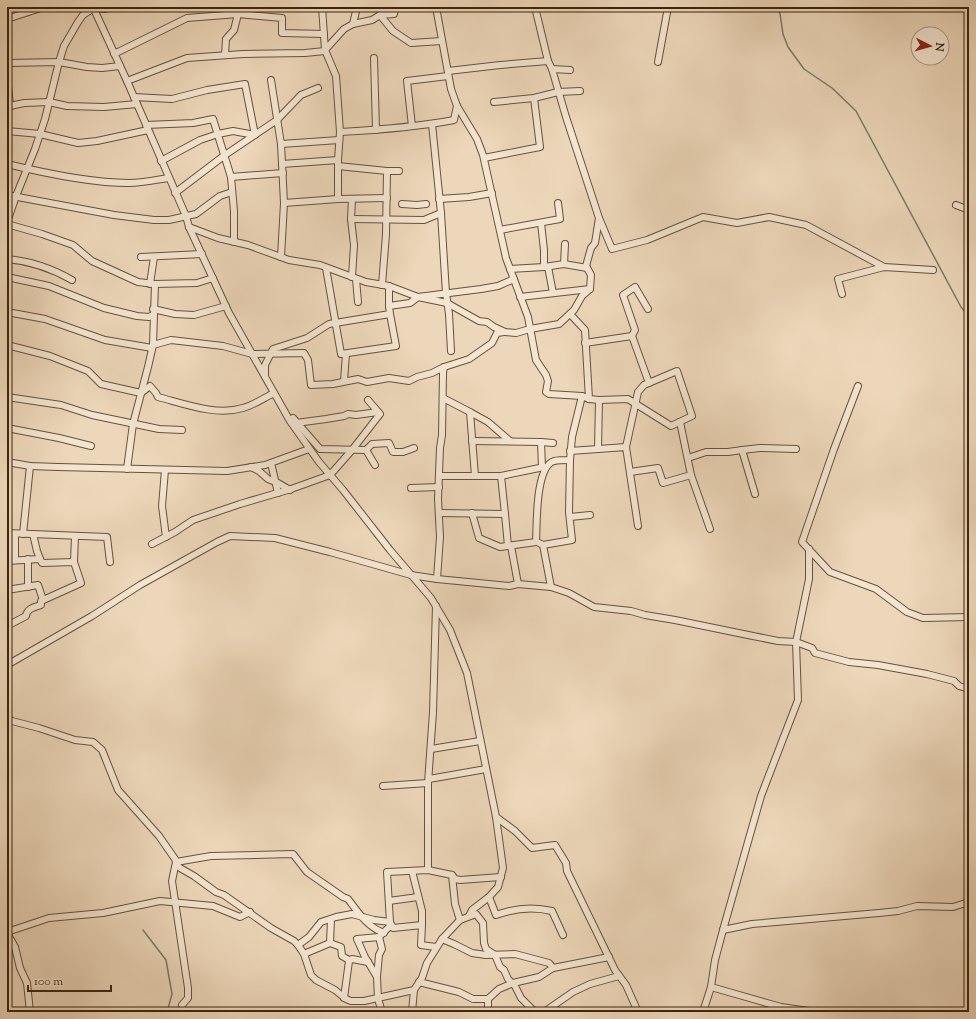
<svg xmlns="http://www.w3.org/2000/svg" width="976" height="1019" font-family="'Sorts Mill Goudy',serif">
<rect width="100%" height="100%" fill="#edd7ba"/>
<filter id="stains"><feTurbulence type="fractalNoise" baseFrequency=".005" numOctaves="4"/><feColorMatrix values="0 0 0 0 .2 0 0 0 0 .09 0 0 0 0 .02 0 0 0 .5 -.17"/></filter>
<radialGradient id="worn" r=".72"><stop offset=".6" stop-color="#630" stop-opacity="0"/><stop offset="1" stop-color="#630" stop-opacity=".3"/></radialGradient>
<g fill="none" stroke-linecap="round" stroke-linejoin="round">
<g stroke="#737e6e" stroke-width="1.5">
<polyline points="779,7 783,34 788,47 804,69 832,88 856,111 961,307 969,317"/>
<polyline points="143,930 166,960 172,994 167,1012"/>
</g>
<defs>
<g id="minor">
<polyline points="93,7 127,81 186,216 189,227 229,313 290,421 319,462 343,490 390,550 431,598 450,630 467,673 496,817 503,868 498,887 489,897 472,910 469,916"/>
<polyline points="322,7 325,50"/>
<polyline points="436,7 451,89 457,106 477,139 483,155 506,258 528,317 536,360 546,375 548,381 546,392 549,394 582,396"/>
<polyline points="380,15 393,31 411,43 442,41"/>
<polyline points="7,19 44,7"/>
<polyline points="353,24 357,7"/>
<polyline points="114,54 187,18 238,14"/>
<polyline points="225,55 226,39 234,30 238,14 282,18 282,33 324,34"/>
<polyline points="374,58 376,130"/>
<polyline points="658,62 668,7"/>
<polyline points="7,63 59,62 87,67 102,68 120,66"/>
<polyline points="552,69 570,70"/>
<polyline points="448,71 500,65 548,61"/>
<polyline points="7,75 10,106 24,103 49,102 67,106 104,107 137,104"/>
<polyline points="271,80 281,144 284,203 281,257"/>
<polyline points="127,81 187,58 243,54 305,53 325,51"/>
<polyline points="134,97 172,99 207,90 245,84 255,135 233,131 218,134 200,140 161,161"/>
<polyline points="494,102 534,98 558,92 580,91"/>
<polyline points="432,124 441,213 446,293 449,314 451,351"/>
<polyline points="146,125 193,123 213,119 231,177 234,211 234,242"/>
<polyline points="412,126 407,81 448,76"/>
<polyline points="7,131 40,134 78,143 97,141 148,130"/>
<path d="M340 132C378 130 417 127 454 120L457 106"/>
<polyline points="281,144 339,140"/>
<polyline points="484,158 540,147 534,98"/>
<path d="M7 164C44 173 91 183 129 183 142 183 155 180 168 178"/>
<polyline points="282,164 338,160"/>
<polyline points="338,166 387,171 399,171"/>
<polyline points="231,177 283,173"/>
<polyline points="175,193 225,155 277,120 301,95 318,88"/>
<polyline points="7,195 114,215 154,220 169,220 196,214 220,196 232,192"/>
<polyline points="338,199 338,160 340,132 336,76 325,50 344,29 353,24 372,20 380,15 394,14 395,7"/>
<polyline points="439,199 469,197 492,193"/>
<polyline points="284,203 338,199 387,198"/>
<polyline points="402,204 417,205 426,204"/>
<polyline points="956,205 969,210"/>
<polyline points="599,218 612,249 647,240 703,217 737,223 769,217 806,225 884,267"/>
<polyline points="351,219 424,220 441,213"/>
<polyline points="7,222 16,196 35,149 45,119 59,62 64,46 78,22 83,15 94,8 105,9 111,7"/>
<polyline points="7,224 42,234 73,245 92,261 138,282 155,284 197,283 213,278"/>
<polyline points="189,227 218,238 248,245 289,260 320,265 366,282 389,286 418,297 481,289 498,286 514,279"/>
<polyline points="500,230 560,219 558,203"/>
<polyline points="141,257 202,254"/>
<path d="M7 259C31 261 51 268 72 280"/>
<polyline points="564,264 587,268"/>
<polyline points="544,267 564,264 565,244"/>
<polyline points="548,267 553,293"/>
<polyline points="326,268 341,354 396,346 390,314"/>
<polyline points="510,269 544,267 544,250 541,223"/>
<polyline points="968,271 969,271"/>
<polyline points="7,277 49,286 104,308 137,316 149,317 153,315"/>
<polyline points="352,277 354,245 351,219 352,199"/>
<polyline points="356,279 358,302"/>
<polyline points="150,284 154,257"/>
<polyline points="382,285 386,234 387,171"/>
<polyline points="389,286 389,306"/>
<polyline points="842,294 838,279 884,267 933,270"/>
<polyline points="520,297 590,289"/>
<polyline points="153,309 175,314 194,315 226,306"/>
<polyline points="7,312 45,319 105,340 152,348"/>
<polyline points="632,336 635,330 623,295 635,287 648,309"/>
<polyline points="585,343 632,336 649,383"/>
<path d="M7 345 50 356 88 371 101 384 141 393 150 386 156 393 158 397C185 404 216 416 243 408 254 405 264 398 274 393"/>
<polyline points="153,345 171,340 223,346 252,354 304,353 308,360 311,385 333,384 358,379 367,382 389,378 409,381 417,377 432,373 444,367 469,359 492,343 497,333 504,332"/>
<polyline points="265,376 265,365 273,349 307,338 329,324 390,314 389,306 410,303 418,297 447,303 479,321 487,322 494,327 505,332 516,333 530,329 559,324 574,310 582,296 590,289 591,275 586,266 591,248 595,243 599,218 566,117 552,69 548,61 535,7"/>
<polyline points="344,381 346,354"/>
<polyline points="858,386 834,449 802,542 830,572 876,589 907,612 923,618 969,617"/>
<polyline points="7,397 61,405 92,415 159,429 182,430"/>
<polyline points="443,398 470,412"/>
<polyline points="589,399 599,400 598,449"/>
<polyline points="599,400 628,399 671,426 692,416 677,371 644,385 638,392 626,447"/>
<polyline points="293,418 320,449 366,450 372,444 389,443 393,452 403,452 414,448"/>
<polyline points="296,423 326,419 344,416 348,414 356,415 378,412"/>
<polyline points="7,428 59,438 91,446"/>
<polyline points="472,441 541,442 542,467"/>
<polyline points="541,442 553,443"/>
<polyline points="366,450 375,465"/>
<polyline points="742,450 760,448 796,449"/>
<polyline points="570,451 626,447 638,526"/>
<polyline points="688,458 706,452 728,452 742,450 755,494"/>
<polyline points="7,462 30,466 58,467 227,471 265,465 309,449"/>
<polyline points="271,463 278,493"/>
<polyline points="251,467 259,471 268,479 278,483 290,490"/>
<polyline points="127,469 133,424 148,367 153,345 155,284"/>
<polyline points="165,470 162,506 166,537"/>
<polyline points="630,472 658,468 663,483 691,475 680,422"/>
<polyline points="691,475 710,529"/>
<polyline points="439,476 501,476 505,514"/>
<polyline points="475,476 470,412 488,422 510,441"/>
<polyline points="501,476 544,467"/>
<polyline points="411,488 439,487"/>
<polyline points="439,513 505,514 508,546"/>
<path d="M472 513 479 538 500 547 536 542C537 525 535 467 554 461 558 460 565 460 570 460L572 437 582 396 589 399 585 330 570 314"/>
<polyline points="570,517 590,515"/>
<polyline points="7,533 107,537 110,562"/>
<polyline points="15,534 15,560"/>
<polyline points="23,534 30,466"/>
<polyline points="33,534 37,551 40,559"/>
<polyline points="539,543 543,545 551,587"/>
<polyline points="152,544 175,532 193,520 240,504 291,489 330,475 352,450 380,414 368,400"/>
<polyline points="543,545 572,540 569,512 570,460"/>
<polyline points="28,559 28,587"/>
<path d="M7 561 40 559 42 563 74 562 81 583 41 601V605C35 607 27 608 26 616L7 626"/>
<polyline points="74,562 75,536"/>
<polyline points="437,579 440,537 438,499 440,448 442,435 443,373 444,367"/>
<polyline points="518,584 551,587 569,593 594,607 631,611 645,615 675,620 753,636 778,641 796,642 812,648 815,653 849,662 878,665 927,674 954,681 959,686 969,689"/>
<polyline points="7,590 38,585 43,600"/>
<polyline points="7,665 92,616 140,585 217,542 230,536 275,538 330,552 411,575 437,579 509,586 518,584 511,546"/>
<polyline points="7,718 12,721 39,728 75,740 93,742 102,750 118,790 159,836 175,859 177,865 180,868 194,876 216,892 224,895 271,928 294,941 298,945 304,954 311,975 316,980 335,990 346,999 351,1001 364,1001 414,990 422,978 427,963 442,939 460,920 476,914 483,923 484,943 486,949 495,955 500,967 504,970 508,979 515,986 521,998 535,1012"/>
<polyline points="431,749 480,741"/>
<polyline points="429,779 486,769"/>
<polyline points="383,786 428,783"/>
<polyline points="496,817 515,831 532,848 555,845 566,863 567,871 615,970 626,985 638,1012"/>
<polyline points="428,870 428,783 433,712 436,606"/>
<polyline points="412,871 422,911 422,925"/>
<polyline points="452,875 455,879 460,880 501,877"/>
<path d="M489 897 496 915C515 908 532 906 552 911L563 935"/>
<polyline points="389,901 418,897"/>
<polyline points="723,930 752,924 879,913 898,911 917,906 953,907 969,902"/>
<polyline points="7,932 49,918 103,913 160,901 213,906 240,917 250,912"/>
<polyline points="7,933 15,947 20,968 27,983 30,1012"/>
<polyline points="442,939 454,944 472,953 486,955 515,954 549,963 553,968"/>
<polyline points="330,943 341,947 342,956 349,960"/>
<polyline points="298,945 309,937 321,922 336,917 352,914 374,920 390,922"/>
<polyline points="436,947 421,945 422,925 393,928 390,922 387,872 428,870 452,875 455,904 460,920"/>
<polyline points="304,954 330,943 331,919"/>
<polyline points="377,977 379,955 382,949 379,937"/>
<polyline points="419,982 459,992 473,999 488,999 499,989 513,983 539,977 553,968 609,957"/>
<polyline points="711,987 781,1007 816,1012"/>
<polyline points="344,998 349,961 352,959 368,962"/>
<path d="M182 1005 188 998V988L172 881 176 862 211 856 293 854 307 872 343 897 348 899C358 912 367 927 384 933"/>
<polyline points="382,1012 378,999 377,977 365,957 357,939 379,937 391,925"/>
<polyline points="412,1012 414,990"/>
<polyline points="488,1012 488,999"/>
<polyline points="544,1012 573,992 590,984 619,976"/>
<polyline points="703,1012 711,987 715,960 723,930 761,796 798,700 796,642 809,579 809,549"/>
</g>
</defs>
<use href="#minor" stroke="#685238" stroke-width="8"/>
<use href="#minor" stroke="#f3e5d2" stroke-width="6"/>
</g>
<rect width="976" height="1019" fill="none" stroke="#edd7ba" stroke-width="24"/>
<rect x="8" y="8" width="960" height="1003" fill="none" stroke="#3b250d" stroke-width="2"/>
<rect x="12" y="12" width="952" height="995" fill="none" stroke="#3b250d"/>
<g transform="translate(930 46) rotate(96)"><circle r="19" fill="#f3e5d2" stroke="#a99883"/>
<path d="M0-3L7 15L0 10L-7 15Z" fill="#8f2418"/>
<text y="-6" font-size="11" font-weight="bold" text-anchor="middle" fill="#3b250d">N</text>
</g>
<path d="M28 985v6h83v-6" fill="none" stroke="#3b250d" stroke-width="2"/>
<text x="34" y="985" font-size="12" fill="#3b250d" stroke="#f3e5d2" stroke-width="3" paint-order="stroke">100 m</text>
<rect width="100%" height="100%" filter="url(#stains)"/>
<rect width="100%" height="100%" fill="url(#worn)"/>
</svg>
